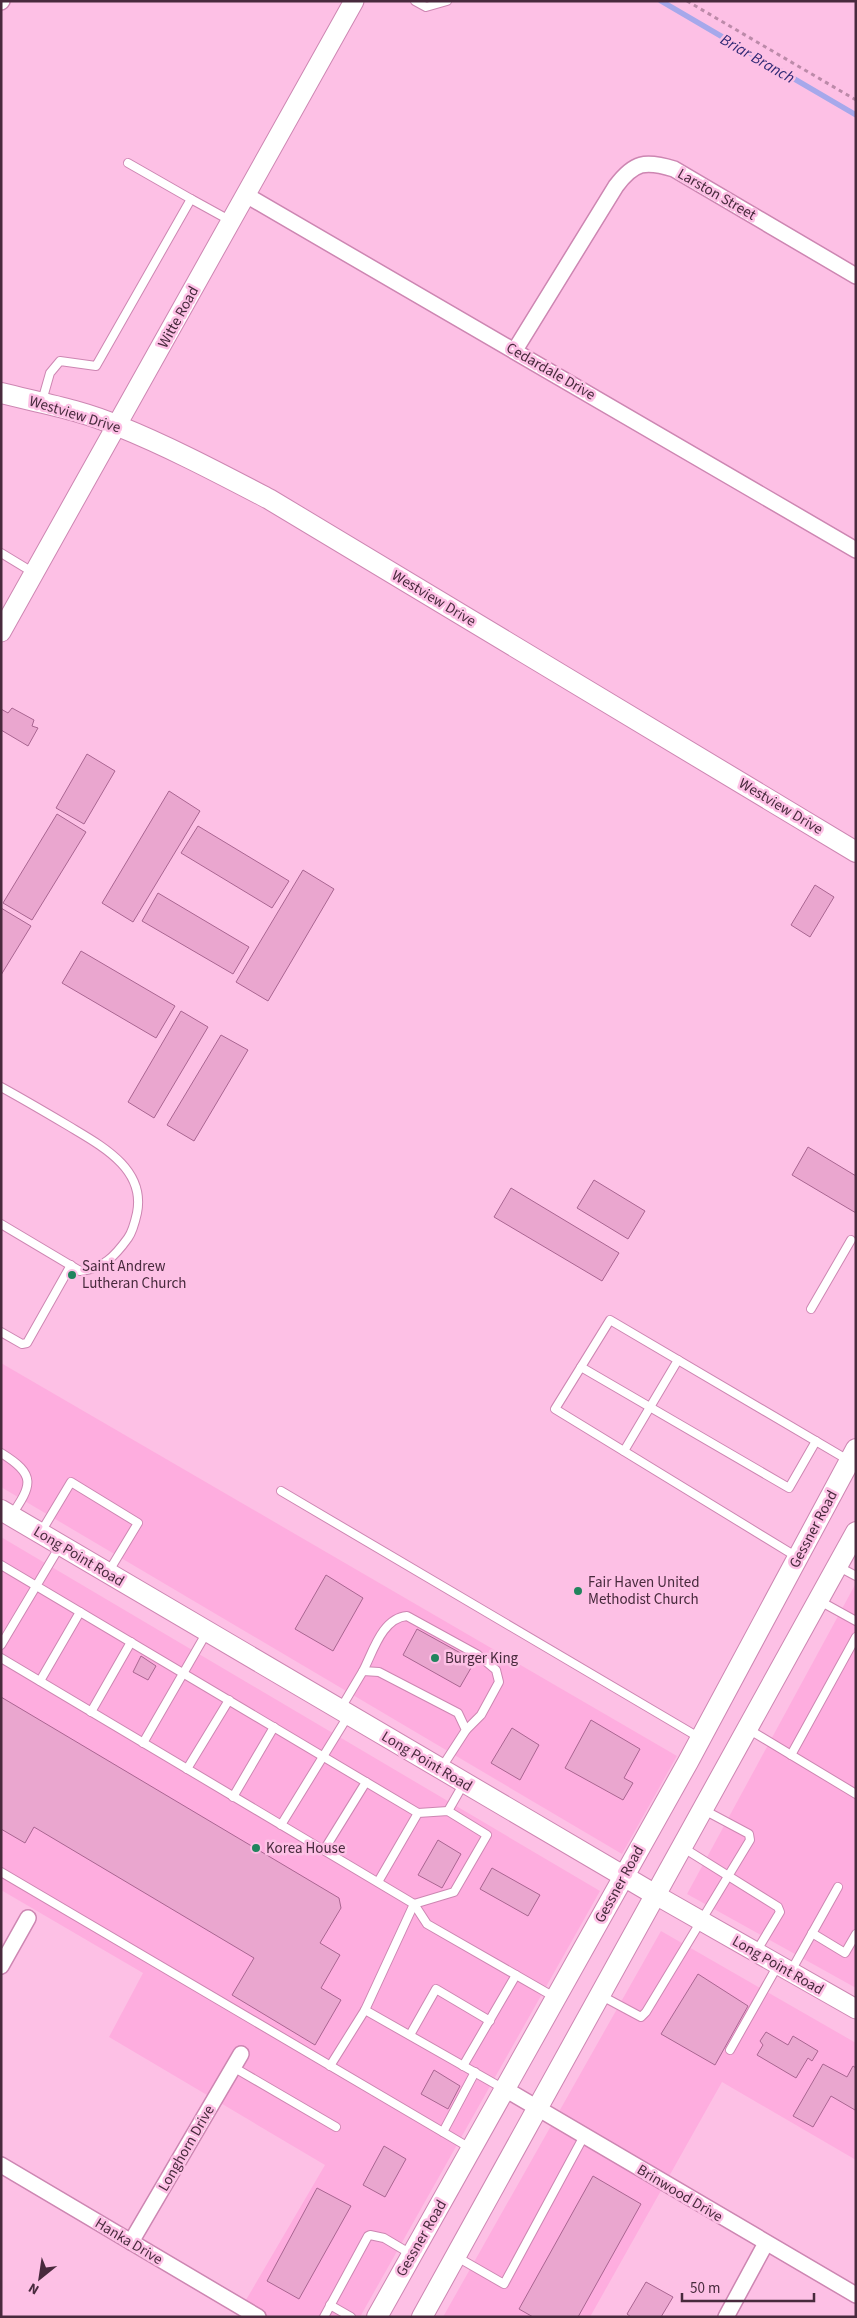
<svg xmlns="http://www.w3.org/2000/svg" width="857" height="2318" font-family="'Source Sans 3',sans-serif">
<rect width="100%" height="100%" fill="#fdc0e5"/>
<g fill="#feaddf">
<polygon points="1,1363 677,1756 622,1854 1,1487"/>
<polygon points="1,1537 600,1891 360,2317 251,2317 246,2300 325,2165 109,2037 143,1973 1,1890"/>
<polygon points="856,1583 856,1988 687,1894"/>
<polygon points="661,1931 856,2043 856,2160 722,2082 590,2317 443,2317"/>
</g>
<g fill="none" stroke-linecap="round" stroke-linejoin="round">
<polyline stroke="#a6a8eb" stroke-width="5.5" points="661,1 856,115"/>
</g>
<g fill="#eaa6cf" stroke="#a96591">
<polygon points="12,708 34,720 32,726 38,728 28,746 1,730 1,709 8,713"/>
<polygon points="87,754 115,771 84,824 56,808"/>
<polygon points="169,791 200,811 133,922 102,903"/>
<polygon points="57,814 86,832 32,920 3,903"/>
<polygon points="198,826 289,881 272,908 181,853"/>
<polygon points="303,870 334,889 268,1001 236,982"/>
<polygon points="815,885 834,897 810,937 791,925"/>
<polygon points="158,893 249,947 233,974 142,921"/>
<polygon points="1,908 31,926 1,975"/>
<polygon points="81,951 175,1006 156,1038 62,983"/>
<polygon points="181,1011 208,1027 154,1118 128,1102"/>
<polygon points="221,1035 248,1050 194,1141 167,1125"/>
<polygon points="808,1147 856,1176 856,1213 792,1175"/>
<polygon points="594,1180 645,1211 628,1239 577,1208"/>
<polygon points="511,1188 619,1253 602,1281 494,1217"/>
<polygon points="326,1575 363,1598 333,1651 295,1629"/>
<polygon points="417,1629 475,1661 460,1687 403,1655"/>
<polygon points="141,1656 156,1666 148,1680 133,1672"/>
<polygon points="1,1697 339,1898 341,1908 320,1943 340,1955 321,1988 341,2000 315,2045 232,1995 254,1958 34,1827 25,1843 1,1829"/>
<polygon points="591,1720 640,1749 624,1778 633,1783 623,1800 565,1768"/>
<polygon points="512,1728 539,1745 520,1780 491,1763"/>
<polygon points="438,1840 461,1854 442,1888 418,1875"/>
<polygon points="492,1868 540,1895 528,1916 480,1889"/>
<polygon points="698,1974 748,2006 715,2065 661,2034"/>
<polygon points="766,2032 788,2045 793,2036 818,2051 812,2061 808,2058 796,2078 757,2055 763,2045 760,2041"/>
<polygon points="823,2064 847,2077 853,2066 856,2068 856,2108 855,2110 831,2096 813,2127 793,2116"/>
<polygon points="434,2070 460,2086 448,2109 421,2094"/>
<polygon points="384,2146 406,2159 385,2197 363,2185"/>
<polygon points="593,2176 641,2204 578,2317 533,2317 519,2309"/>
<polygon points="317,2188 351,2206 299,2299 267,2281"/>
<polygon points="646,2282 673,2297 661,2317 631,2317 627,2314"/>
</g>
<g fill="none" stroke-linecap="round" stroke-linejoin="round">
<defs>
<g id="service">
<polyline points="415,1 426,7 447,1"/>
<polyline points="128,163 191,199"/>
<polyline points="42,401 50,373 60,361 96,366 191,199 231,221"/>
<polyline points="1,553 34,573"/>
<path d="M1 1087C23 1099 45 1112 67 1125 100 1145 146 1168 137 1213 135 1222 133 1231 128 1238 115 1256 103 1269 80 1271L1 1224"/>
<polyline points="811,1309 851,1240"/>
<polyline points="1,1332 22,1344 27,1343 71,1265"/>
<polyline points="581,1367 789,1488 816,1441"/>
<polyline points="624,1451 678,1360"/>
<path d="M1 1453C37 1475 32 1485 11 1516"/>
<polyline points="281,1491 700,1738"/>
<polyline points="41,1532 71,1482 138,1523 109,1571"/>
<polyline points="797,1557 555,1409 610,1320 848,1460"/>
<polyline points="1,1565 418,1813"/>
<polyline points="839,1567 856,1576"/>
<polyline points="818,1600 856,1621"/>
<polyline points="1,1645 60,1546"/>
<polyline points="1,1658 414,1904 427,1924 556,1998"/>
<path d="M363 1671C373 1652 382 1618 407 1616L478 1655 496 1670 499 1682 481 1715 466 1730"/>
<polyline points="40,1681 80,1612"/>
<polyline points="341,1708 363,1671 379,1672 458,1713 466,1730 442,1767"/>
<polyline points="91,1712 131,1642"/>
<polyline points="748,1729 856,1794"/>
<polyline points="143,1743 207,1632"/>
<polyline points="791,1755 856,1637"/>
<polyline points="187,1769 229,1700"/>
<polyline points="233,1797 274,1727"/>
<polyline points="448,1811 464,1783"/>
<polyline points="281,1825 348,1716"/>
<polyline points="682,1847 778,1907 780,1912 756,1952"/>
<polyline points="324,1850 366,1782"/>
<polyline points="1,1872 470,2148"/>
<polyline points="812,1933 845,1953 856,1934"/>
<polyline points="791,1971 838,1887"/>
<polyline points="600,1995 641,2017 646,2012 750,1840 749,1834 704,1810"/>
<polyline points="365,2010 504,2089"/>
<polyline points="410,2035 436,1989 490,2021"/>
<polyline points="730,2050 778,1965"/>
<polyline points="330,2066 365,2010 414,1904 454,1892 487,1835 448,1811 418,1813 378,1882"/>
<polyline points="463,2066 516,1975"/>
<polyline points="233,2067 336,2127"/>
<polyline points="443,2132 475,2072"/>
<polyline points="457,2257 504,2284 584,2136"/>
<polyline points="330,2305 351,2317"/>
<polyline points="324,2317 368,2236 370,2235 384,2238 411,2254"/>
</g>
<g id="minor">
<polyline points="1,2 2,1"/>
<polyline points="246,195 856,550"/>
<path d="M515 350 616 186C634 162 645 160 674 169L856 276"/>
<polyline points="1,1966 28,1918"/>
<polyline points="505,2089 856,2295"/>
<polyline points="1,2165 258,2317"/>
<polyline points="131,2242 241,2054"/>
<polyline points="726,2317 766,2243"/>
</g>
<g id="tertiary">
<polyline points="1,632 354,1"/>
<polyline points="654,1894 856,2009"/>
</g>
<g id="secondary">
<path d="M1 393C41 403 81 410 118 426 170 447 219 473 269 499L856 852"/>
<polyline points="1,1510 654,1894"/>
<polyline points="377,2317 688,1762 856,1449"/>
<polyline points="422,2317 856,1532"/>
</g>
</defs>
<use href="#service" stroke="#cd86b2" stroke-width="10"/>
<use href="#minor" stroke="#cd86b2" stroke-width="18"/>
<use href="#tertiary" stroke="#cd86b2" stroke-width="21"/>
<use href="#secondary" stroke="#cd86b2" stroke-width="22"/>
<polyline stroke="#bc8aa9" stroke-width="3" stroke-dasharray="4 4" stroke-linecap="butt" points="687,1 856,100"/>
<use href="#service" stroke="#fff" stroke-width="8"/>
<use href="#minor" stroke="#fff" stroke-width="15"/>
<use href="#tertiary" stroke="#fff" stroke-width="19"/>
<use href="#secondary" stroke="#fff" stroke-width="20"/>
</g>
<g fill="#21845d" stroke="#fdc0e5" stroke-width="2">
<circle cx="72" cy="1275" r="5"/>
<circle cx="578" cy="1591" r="5"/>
<circle cx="435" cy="1658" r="5"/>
<circle cx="256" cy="1848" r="5"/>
</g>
<g text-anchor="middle" stroke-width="5" stroke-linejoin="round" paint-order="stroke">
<g font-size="15" fill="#482a3d" stroke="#fdc0e5">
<text transform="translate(717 194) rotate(30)" y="5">Larston Street</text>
<text transform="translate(178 317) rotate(-61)" y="5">Witte Road</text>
<text transform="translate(551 371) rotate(30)" y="5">Cedardale Drive</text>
<text transform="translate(75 414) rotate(17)" y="5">Westview Drive</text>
<text transform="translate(434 598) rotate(31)" y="5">Westview Drive</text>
<text transform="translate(781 806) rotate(31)" y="5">Westview Drive</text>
<text transform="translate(813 1529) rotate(-62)" y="5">Gessner Road</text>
<text transform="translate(79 1556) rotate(31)" y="5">Long Point Road</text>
<text transform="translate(427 1761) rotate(31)" y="5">Long Point Road</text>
<text transform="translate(619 1884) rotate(-61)" y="5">Gessner Road</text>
<text transform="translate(778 1965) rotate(30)" y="5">Long Point Road</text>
<text transform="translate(186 2148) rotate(-60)" y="5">Longhorn Drive</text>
<text transform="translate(680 2193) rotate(31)" y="5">Brinwood Drive</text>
<text transform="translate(421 2238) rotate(-60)" y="5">Gessner Road</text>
<text transform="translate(129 2241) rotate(31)" y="5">Hanka Drive</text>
</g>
<g font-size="15" fill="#482a3d" stroke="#fdc0e5" text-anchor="start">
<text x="82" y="1271">Saint Andrew<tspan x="82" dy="17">Lutheran Church</tspan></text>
<text x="588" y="1587">Fair Haven United<tspan x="588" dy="17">Methodist Church</tspan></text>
<text x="445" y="1663">Burger King</text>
<text x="266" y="1853">Korea House</text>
</g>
<g font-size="16" font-style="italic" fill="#312975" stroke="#fdc0e5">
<text transform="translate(758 58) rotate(30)" y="6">Briar Branch</text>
</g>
</g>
<rect width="857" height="2318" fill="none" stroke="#482a3d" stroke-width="5"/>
<g transform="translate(40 2278) rotate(210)" stroke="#fdc0e5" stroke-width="4" paint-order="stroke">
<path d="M0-4L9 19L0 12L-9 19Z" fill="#482a3d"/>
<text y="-8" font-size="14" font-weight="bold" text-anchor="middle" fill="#482a3d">N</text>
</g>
<path d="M682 2293v8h132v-8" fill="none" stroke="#482a3d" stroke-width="2.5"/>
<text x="690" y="2293" font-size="15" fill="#482a3d" stroke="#fdc0e5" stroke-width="4" paint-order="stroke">50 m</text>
</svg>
